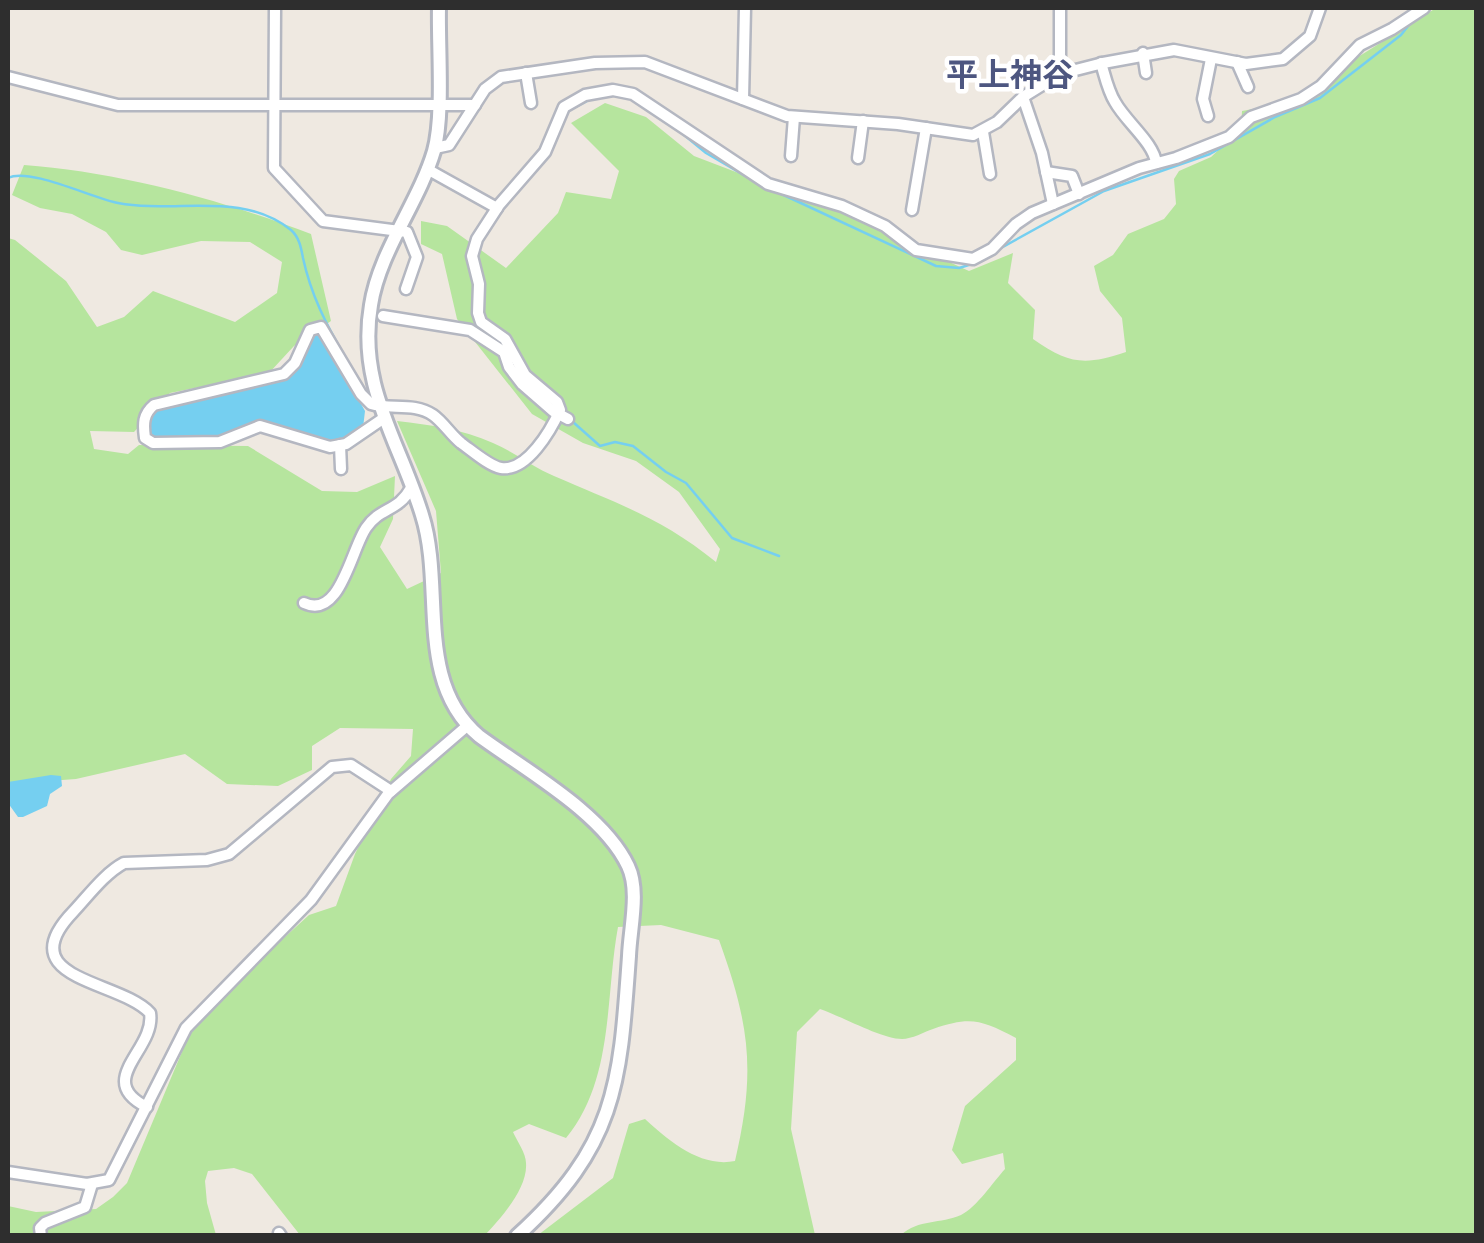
<svg xmlns="http://www.w3.org/2000/svg" width="1484" height="1243" font-family="'Public Sans','Noto Sans JP',sans-serif">
<rect width="100%" height="100%" fill="#efe9e1"/>
<path fill="#b6e59e" d="M1436 8H1476V1235H901C918 1219 941 1224 961 1215 977 1207 993 1182 1005 1169L1003 1153 962 1164 952 1150 965 1106 1016 1060V1038C981 1020 971 1016 933 1029 924 1032 912 1039 902 1039 882 1039 843 1017 820 1009L797 1032 791 1129 815 1235H538L613 1178 629 1124 645 1119C669 1141 701 1168 735 1161 756 1071 750 1026 719 940L661 925 618 927C605 998 614 1080 566 1138L529 1124 513 1132C517 1141 526 1153 526 1163 528 1188 501 1218 485 1235H300L252 1174 234 1168 208 1171 205 1181 207 1203 216 1235H8V1206L36 1212 96 1209 113 1197 127 1183 189 1035 263 957 309 915 336 906 355 854 391 779 411 756 413 729 340 728 312 746V770L278 786 227 784 185 754 76 779 8 784V238L15 240 66 281 97 327 124 317 153 291 235 322 277 293 282 262 250 242 201 241 142 255 121 250 106 232 72 214 40 208 12 195 24 165C119 172 222 200 311 234L331 321 294 346 269 373 170 393 134 432 90 431 94 449 128 454 139 445 248 446 322 491 357 492 395 476 393 519 380 547 407 589 441 573 436 511 397 421C431 425 462 429 493 443 514 452 533 467 554 476 616 503 662 518 716 562L720 549 679 492 636 461 583 443 532 414 457 319 442 254 421 244V221L447 226 506 268 558 213 566 192 611 199 619 171 571 123 605 103 646 117 694 156 833 209 969 271 1013 253 1008 283 1035 310 1033 339C1069 364 1084 366 1126 352L1122 318 1100 291 1094 266 1113 255 1128 234 1164 219 1176 204 1174 179 1179 171 1211 157 1241 129 1242 111 1258 108 1261 118Z"/>
<g fill="#75cff0">
<path d="M320 331 365 411 363 428C317 460 306 428 260 422L219 439H154L148 436 151 412 166 405 278 380 310 336Z"/>
<polygon points="51,775 61,776 62,786 50,794 47,806 23,817 18,817 8,803 8,782"/>
</g>
<g fill="none" stroke-linecap="round" stroke-linejoin="round">
<g stroke="#75cff0" stroke-width="2.5">
<polyline points="565,117 568,111 591,99"/>
<polyline points="678,130 706,153 754,181"/>
<path d="M8 178C29 167 92 198 118 203 176 214 241 190 291 230 299 237 301 247 303 258 311 295 326 324 345 357"/>
<polyline points="775,191 936,266 959,268 972,264 1104,191 1210,154 1275,117 1320,98 1401,35 1412,21"/>
<polyline points="431,419 453,442"/>
<polyline points="573,422 600,446 615,442 633,446 666,472 686,483 732,538 779,556"/>
<polyline points="553,432 564,419"/>
<polyline points="496,472 507,474 512,472"/>
</g>
<defs>
<g id="minor">
<polyline points="275,8 274,168 323,221 407,232 417,257 406,289"/>
<polyline points="1060,8 1060,74"/>
<polyline points="1143,53 1146,73"/>
<polyline points="1237,62 1248,87"/>
<path d="M1101 63C1105 76 1108 91 1115 102 1126 122 1154 143 1156 163"/>
<polyline points="526,73 531,103"/>
<polyline points="8,77 118,105 475,105"/>
<polyline points="1023,97 1042,153 1053,204"/>
<polyline points="743,99 745,8"/>
<polyline points="1208,116 1203,99 1211,59"/>
<polyline points="983,132 990,174"/>
<polyline points="435,148 449,145 485,89 501,77 595,63 645,62 787,116 898,124 973,135 997,122 1023,97 1060,74 1103,63 1174,50 1246,64 1283,59 1310,36 1320,8"/>
<polyline points="791,156 794,117"/>
<polyline points="858,158 863,121"/>
<polyline points="427,169 497,208"/>
<polyline points="1046,172 1072,176 1079,194"/>
<polyline points="912,210 926,128"/>
<polyline points="383,316 470,330 504,352 509,367 522,384 553,411 568,419"/>
<path d="M384 418 346 444 330 447 260 426 220 442 153 443 145 438C143 424 143 414 154 405L284 374 295 363 310 330 321 327 361 394 371 404C391 410 414 402 433 415 443 422 451 435 461 443 471 450 489 466 501 468 527 472 551 430 560 410L557 402 525 375 505 339 481 322 478 313 479 284 472 256 477 239 499 205 545 152 564 107 585 95 613 90 633 94 768 184 842 206 885 226 916 250 973 259 992 249 1016 224 1032 213 1139 168 1176 158 1229 137 1251 117 1301 99 1321 86 1360 45 1392 29 1424 8"/>
<polyline points="340,445 341,469"/>
<path d="M304 603C340 620 351 550 366 528 380 507 398 512 411 488"/>
<path d="M147 1107C93 1080 156 1050 150 1013 120 980 8 980 73 912 88 896 105 873 124 863L207 860 229 854 332 767 351 765 391 791"/>
<polyline points="8,1172 87,1184 109,1180 186,1028 311,900 388,794 467,726"/>
<polyline points="279,1233 281,1236"/>
<polyline points="41,1236 40,1228 45,1223 85,1207 92,1184"/>
</g>
<path id="tertiary" d="M439 8C438 47 444 115 434 151 419 202 379 252 371 305 357 386 400 442 422 515 445 587 414 681 479 736 525 770 603 813 628 866 640 891 630 928 629 956 620 1084 617 1145 517 1236"/>
</defs>
<use href="#minor" stroke="#b4b7c1" stroke-width="15"/>
<use href="#tertiary" stroke="#b4b7c1" stroke-width="18"/>
<use href="#minor" stroke="#fff" stroke-width="10"/>
<use href="#tertiary" stroke="#fff" stroke-width="12"/>
</g>
<g text-anchor="middle" stroke-width="9" stroke-linejoin="round" paint-order="stroke">
<g font-size="32" font-weight="bold" fill="#4d5680" stroke="#fff">
<text x="1010" y="86">平上神谷</text>
</g>
</g>
<rect width="1484" height="1243" fill="none" stroke="#2e2e2e" stroke-width="20"/>
</svg>
